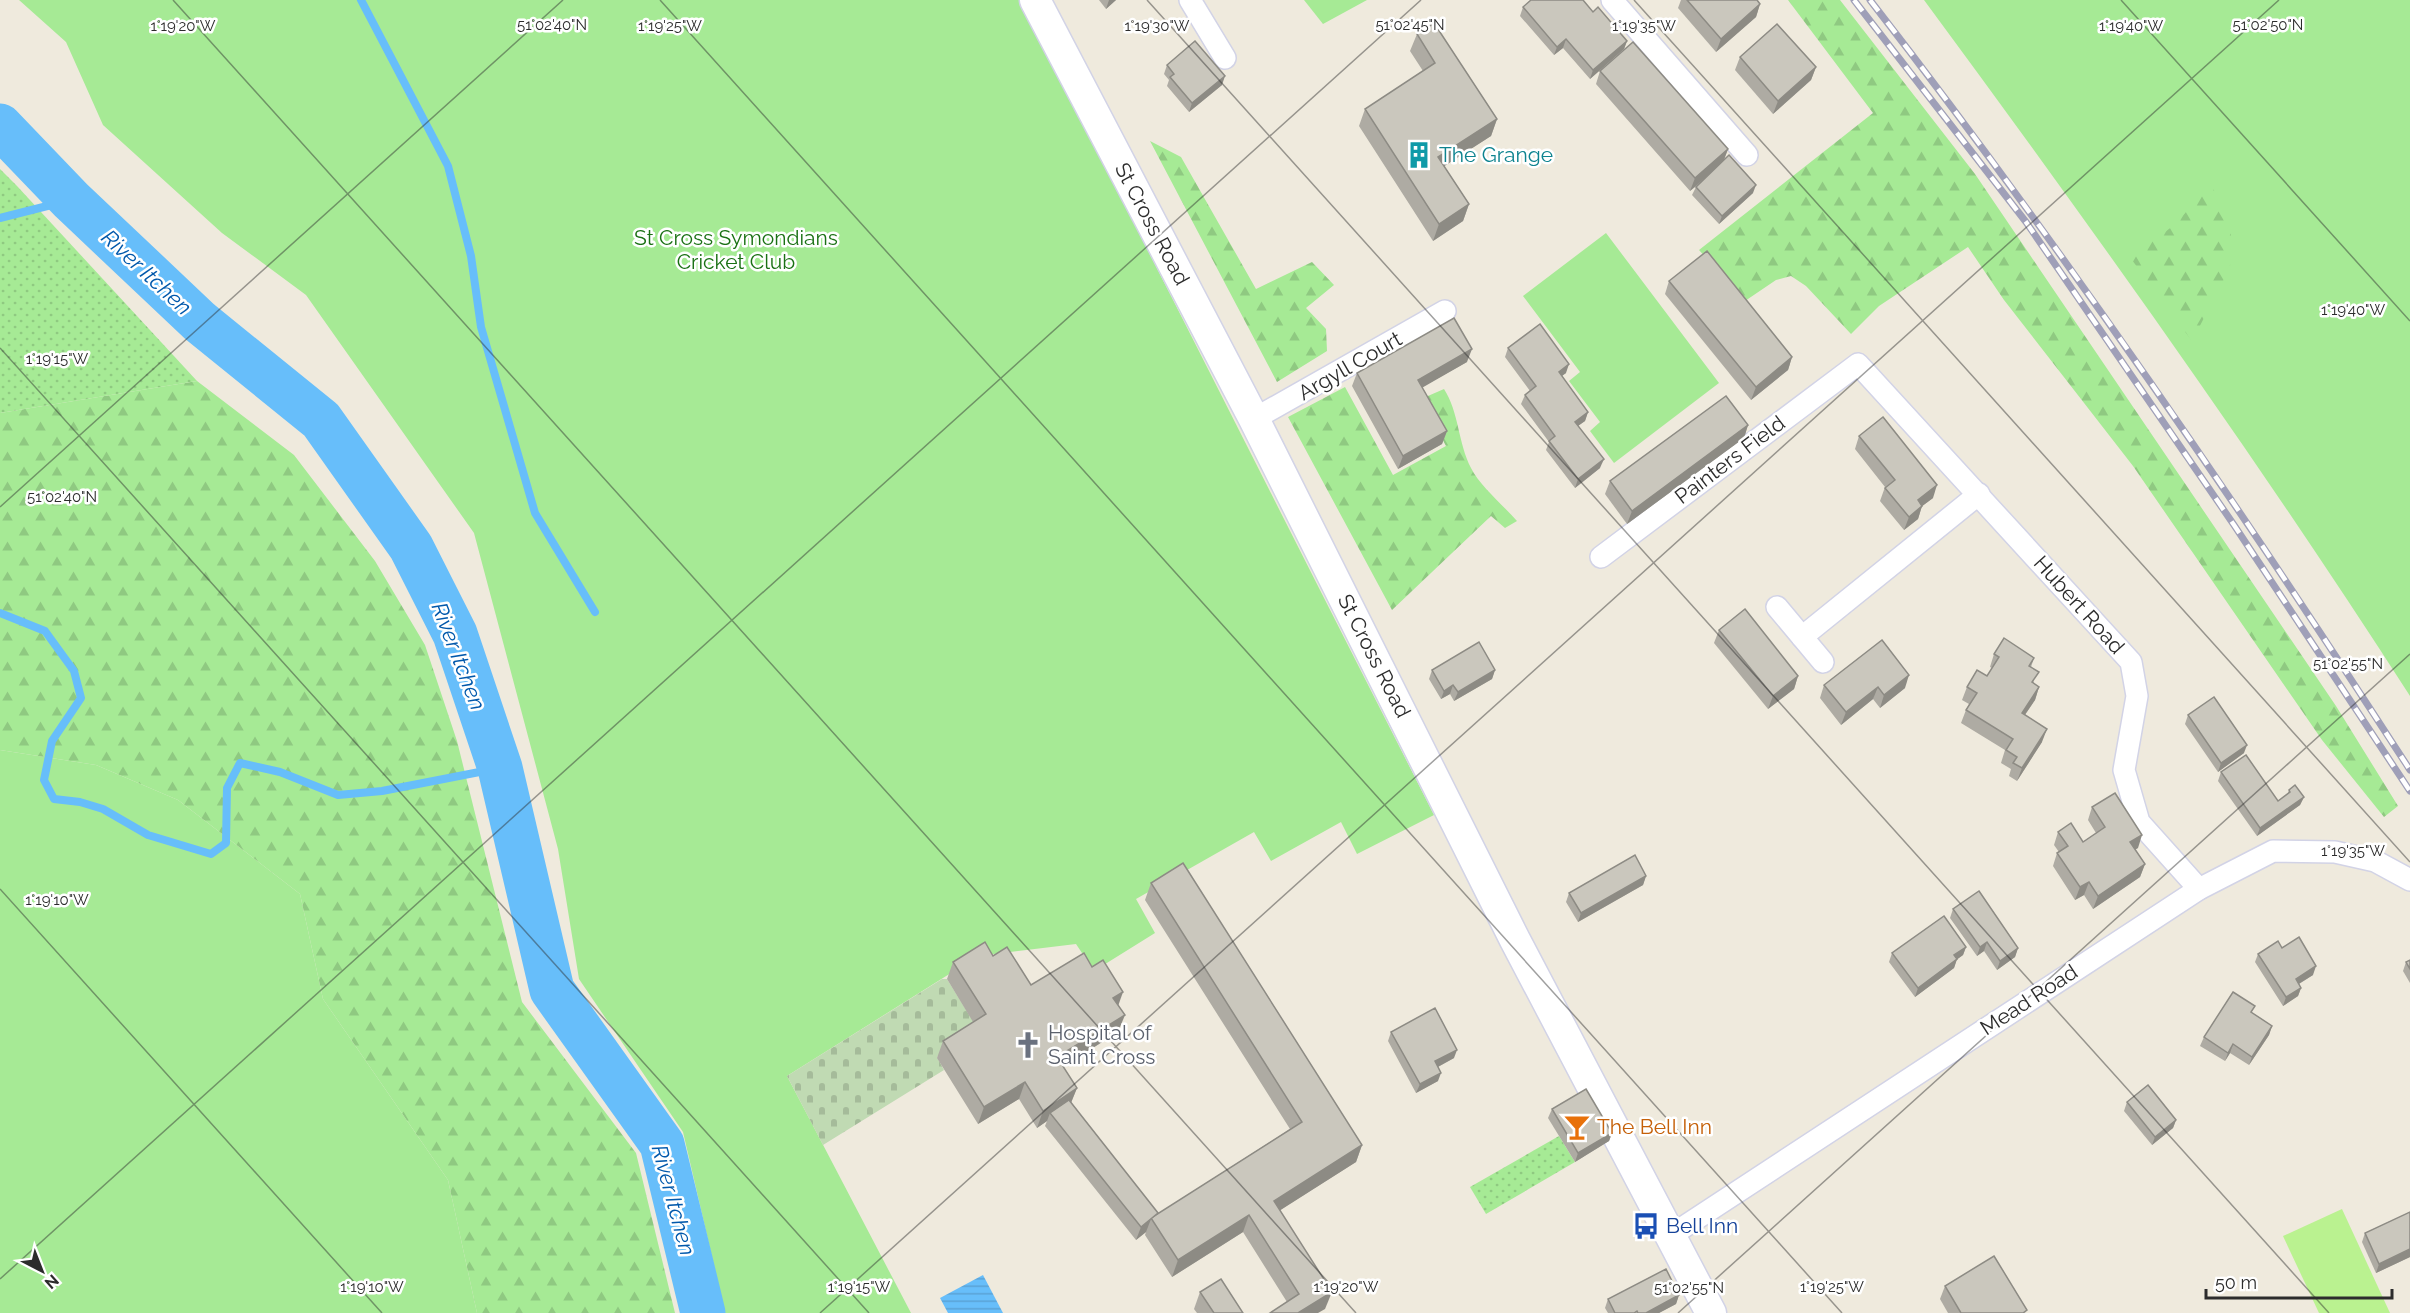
<svg xmlns="http://www.w3.org/2000/svg" width="2410" height="1313" font-family="Raleway,sans-serif">
<defs>
<pattern id="forest-firs" width="22" height="20" patternUnits="userSpaceOnUse" patternTransform="scale(1.5)"><rect width="22" height="20" fill="#a6ea95"/><path d="M5 1l3.5 6h-7zM16 11l3.5 6h-7z" fill="#8fc981"/></pattern>
<pattern id="cemetery-stones" width="16" height="16" patternUnits="userSpaceOnUse" patternTransform="scale(1.5)"><rect width="16" height="16" fill="#c0dab3"/><path d="M2 7V4a2 2 0 0 1 4 0v3zM10 15v-3a2 2 0 0 1 4 0v3z" fill="#a5bb9a"/></pattern>
<pattern id="garden-dots" width="8" height="8" patternUnits="userSpaceOnUse" patternTransform="scale(1.5)"><rect width="8" height="8" fill="#a6ea95"/><path d="M2 2h.1M6 6h.1" fill="none" stroke="#8fc981" stroke-width="1.8" stroke-linecap="round"/></pattern>
<pattern id="water-rules" width="6" height="5" patternUnits="userSpaceOnUse" patternTransform="scale(1.5)"><rect width="6" height="5" fill="#67befa"/><path d="M0 2.5h6" fill="none" stroke="#5aa3d6"/></pattern>
</defs>
<rect width="100%" height="100%" fill="#efeadd"/>
<g fill="#a6ea95">
<polygon points="19,0 1021,0 1434,815 1357,854 1341,822 1271,861 1254,832 1136,899 1155,933 1094,971 1076,944 978,956 787,1076 911,1313 725,1313 683,1132 579,979 558,849 474,533 306,295 222,233 103,125 66,42"/>
<polygon points="1304,0 1367,0 1323,24"/>
<path d="M1924 0H2410V696C2257 458 2092 228 1924 0Z"/>
<polygon points="1606,233 1719,383 1614,463 1590,431 1600,422 1569,381 1580,372 1523,296"/>
<polygon points="0,750 96,765 178,800 300,894 323,999 448,1180 477,1313 0,1313"/>
</g>
<g fill="url(#forest-firs)">
<polygon points="1788,0 1840,0 1975,174 2336,706 2398,806 2384,817 2322,740 2133,466 2004,300 1968,247 1879,306 1851,334 1806,286 1791,276 1776,280 1745,301 1699,250 1873,113"/>
<polygon points="1150,141 1181,157 1256,289 1312,262 1334,285 1306,308 1326,329 1327,351 1277,382"/>
<path d="M2210 175 2219 209 2231 234 2230 268 2192 341 2129 256 2122 240C2130 240 2142 242 2150 240 2179 229 2196 199 2210 175Z"/>
<polygon points="197,381 294,455 375,561 425,645 457,741 522,1002 636,1153 675,1313 477,1313 448,1180 323,999 300,894 178,800 96,765 0,750 0,413"/>
<path d="M1345 387 1393 475 1446 446 1421 399 1444 389C1459 412 1458 443 1471 468 1479 485 1504 506 1517 521L1505 528 1491 516 1392 610 1288 417Z"/>
</g>
<polygon fill="url(#cemetery-stones)" points="942,979 947,979 979,1031 937,1057 944,1070 823,1145 787,1076"/>
<g fill="url(#garden-dots)">
<polygon points="0,169 17,186 197,381 0,413"/>
<polygon points="1559,1136 1575,1162 1486,1214 1470,1187"/>
</g>
<polygon fill="#baf290" points="2342,1209 2390,1313 2319,1313 2283,1236"/>
<polygon fill="url(#water-rules)" points="983,1275 1003,1313 948,1313 940,1298"/>
<g fill="none" stroke-linecap="round" stroke-linejoin="round">
<g stroke="#67befa" stroke-width="8">
<polyline points="361,0 448,166 471,256 481,327 535,513 595,612"/>
<polyline points="0,218 71,200"/>
<polyline points="0,613 45,631 74,671 81,698 52,741 44,780 54,799 80,802 103,809 148,835 211,854 226,843 227,788 240,763 280,772 338,795 382,791 500,768"/>
</g>
<polyline stroke="#67befa" stroke-width="45" points="0,126 71,200 200,322 321,420 411,547 455,634 500,768 552,990 662,1144 703,1313"/>
<defs>
<g id="street">
<polyline points="1190,0 1225,58"/>
<polyline points="1612,0 1747,155"/>
<polyline points="1254,419 1445,311"/>
<polyline points="1601,557 1858,364 2131,662 2137,696 2124,770 2139,822 2199,889"/>
<polyline points="1777,607 1823,662"/>
<polyline points="1802,637 1979,494"/>
<polyline points="1670,1236 2199,889 2273,851 2335,852 2375,861 2410,880"/>
</g>
<polyline id="secondary" points="1035,0 1254,419 1515,940 1711,1313"/>
</defs>
<use href="#street" stroke="#d2d3e6" stroke-width="24"/>
<use href="#secondary" stroke="#d2d3e6" stroke-width="33"/>
<use href="#street" stroke="#fff" stroke-width="21"/>
<use href="#secondary" stroke="#fff" stroke-width="30"/>
<defs>
<g id="rail">
<polyline points="1854,0 2026,222 2234,525 2410,791"/>
<path d="M1870 0C2062 247 2240 507 2410 770"/>
</g>
</defs>
<use href="#rail" stroke="#9f9fb8" stroke-width="7"/>
<use href="#rail" stroke="#fff" stroke-width="4.5" stroke-dasharray="14" stroke-linecap="butt"/>
</g>
<g fill="#aeaba3">
<polygon points="1099,0 1116,0 1106,9"/>
<polygon points="1681,0 1757,0 1760,4 1756,17 1716,52 1678,8"/>
<polygon points="1523,7 1593,12 1627,41 1624,49 1590,79 1563,48 1554,55 1520,16"/>
<polygon points="1417,34 1497,119 1491,136 1444,166 1469,204 1463,221 1433,241 1359,126 1365,109 1423,71 1410,51"/>
<polygon points="1740,57 1816,67 1811,80 1773,114 1735,70"/>
<polygon points="1167,65 1222,85 1189,112 1167,86 1169,80 1164,74"/>
<polygon points="1600,71 1728,149 1724,160 1753,193 1719,224 1692,195 1696,187 1699,184 1690,191 1596,84"/>
<polygon points="1669,281 1792,357 1788,370 1751,400 1665,294"/>
<polygon points="1508,348 1566,373 1562,376 1588,412 1585,421 1578,426 1600,468 1575,488 1546,450 1549,442 1521,404 1525,395 1530,391 1505,357"/>
<polygon points="1467,362 1422,387 1447,431 1442,444 1398,469 1352,386 1357,373"/>
<polygon points="1748,425 1744,438 1627,524 1605,494 1610,481"/>
<polygon points="1859,436 1933,498 1922,506 1918,519 1904,530 1880,501 1885,487 1855,449"/>
<polygon points="1719,630 1798,676 1794,689 1768,709 1714,643"/>
<polygon points="1994,654 2034,658 2031,667 2034,684 2039,687 2035,700 2025,715 2042,742 2017,781 2009,776 2011,769 2001,763 2005,750 1961,723 1966,710 1969,704 1962,700 1967,687 1987,676 1992,668 1990,667"/>
<polygon points="1432,670 1495,670 1492,679 1454,701 1450,694 1441,699 1429,679"/>
<polygon points="1824,685 1905,688 1880,708 1873,699 1841,725 1820,698"/>
<polygon points="2188,715 2244,753 2218,772 2185,724"/>
<polygon points="2221,772 2278,801 2287,795 2289,790 2304,797 2300,805 2257,836 2218,781"/>
<polygon points="2092,807 2138,848 2135,849 2145,864 2140,877 2093,909 2084,895 2075,900 2053,866 2057,853 2059,852 2054,845 2058,832 2083,842 2096,833 2088,820"/>
<polygon points="1646,876 1643,885 1578,922 1566,902 1569,893"/>
<polygon points="1151,883 1362,1145 1356,1162 1280,1210 1325,1309 1287,1302 1243,1232 1172,1277 1145,1235 1146,1232 1136,1240 1045,1126 1047,1121 1037,1128 1019,1099 978,1124 937,1058 943,1041 973,1022 947,979 953,962 993,956 1031,985 1118,1005 1118,1032 1063,1067 1077,1088 1071,1103 1158,1214 1290,1129 1145,900"/>
<polygon points="1953,909 2018,948 2015,957 1997,970 1984,951 1977,956 1950,918"/>
<polygon points="1966,947 1963,955 1957,959 1954,968 1915,997 1889,962 1892,953"/>
<polygon points="2282,948 2313,975 2299,984 2301,988 2298,996 2283,1006 2255,962 2258,954"/>
<polygon points="2410,960 2410,983 2403,971 2406,962"/>
<polygon points="2252,1013 2272,1026 2269,1035 2249,1065 2230,1053 2225,1061 2200,1046 2204,1037"/>
<polygon points="1391,1032 1454,1058 1438,1067 1438,1081 1416,1093 1388,1041"/>
<polygon points="2127,1102 2176,1120 2173,1128 2152,1145 2124,1111"/>
<polygon points="1552,1109 1612,1133 1609,1141 1575,1162 1548,1118"/>
<polygon points="2410,1212 2410,1257 2376,1273 2362,1242 2365,1233"/>
<polygon points="1945,1286 2026,1313 1948,1313 1940,1299"/>
<polygon points="1200,1292 1243,1313 1197,1313 1194,1309"/>
<polygon points="1679,1295 1676,1304 1659,1313 1608,1313 1605,1308 1608,1299"/>
</g>
<g fill="#8d8b84">
<polygon points="1109,0 1116,0 1106,9"/>
<polygon points="1760,4 1756,17 1716,52 1721,39"/>
<polygon points="1566,39 1563,48 1554,55 1557,47"/>
<polygon points="1627,41 1624,49 1590,79 1593,70"/>
<polygon points="1816,67 1811,80 1773,114 1778,101"/>
<polygon points="1225,76 1222,85 1189,112 1192,103"/>
<polygon points="1497,119 1491,136 1432,174 1438,157"/>
<polygon points="1728,149 1723,162 1690,191 1695,178"/>
<polygon points="1756,185 1753,193 1719,224 1722,216"/>
<polygon points="1469,204 1463,221 1433,241 1439,224"/>
<polygon points="1472,349 1467,362 1413,393 1418,380"/>
<polygon points="1792,357 1788,370 1751,400 1756,387"/>
<polygon points="1569,364 1566,373 1556,380 1559,372"/>
<polygon points="1588,412 1585,421 1572,430 1575,422"/>
<polygon points="1748,425 1744,438 1627,524 1632,511"/>
<polygon points="1447,431 1442,444 1398,469 1403,456"/>
<polygon points="1604,459 1600,468 1575,488 1578,479"/>
<polygon points="1937,485 1933,498 1913,513 1918,500"/>
<polygon points="1922,506 1918,519 1904,530 1909,517"/>
<polygon points="1495,670 1492,679 1454,701 1458,692"/>
<polygon points="1909,675 1905,688 1880,708 1884,695"/>
<polygon points="1798,676 1794,689 1768,709 1773,696"/>
<polygon points="1453,685 1450,694 1441,699 1444,691"/>
<polygon points="1878,687 1873,699 1841,725 1846,712"/>
<polygon points="2039,687 2035,700 2017,726 2022,713"/>
<polygon points="2047,729 2042,742 2017,781 2022,768"/>
<polygon points="2247,745 2244,753 2218,772 2221,763"/>
<polygon points="2304,797 2300,805 2257,836 2260,828"/>
<polygon points="2142,835 2138,848 2126,855 2130,842"/>
<polygon points="2145,864 2140,877 2093,909 2098,896"/>
<polygon points="1646,876 1643,885 1578,922 1581,913"/>
<polygon points="2089,882 2084,895 2075,900 2080,887"/>
<polygon points="1987,942 1984,951 1977,956 1980,947"/>
<polygon points="1966,947 1963,955 1951,964 1954,955"/>
<polygon points="2018,948 2015,957 1997,970 2000,961"/>
<polygon points="1957,959 1954,968 1915,997 1918,988"/>
<polygon points="2316,966 2313,975 2292,988 2296,979"/>
<polygon points="2301,988 2298,996 2283,1006 2286,997"/>
<polygon points="1123,992 1117,1009 1113,998"/>
<polygon points="1125,1015 1118,1032 1051,1074 1057,1057"/>
<polygon points="2272,1026 2269,1035 2249,1065 2252,1057"/>
<polygon points="2233,1044 2230,1053 2225,1061 2228,1053"/>
<polygon points="1457,1050 1454,1058 1432,1070 1435,1061"/>
<polygon points="1441,1073 1438,1081 1416,1093 1420,1084"/>
<polygon points="1025,1082 1019,1099 978,1124 984,1107"/>
<polygon points="1077,1088 1070,1105 1050,1113 1047,1121 1037,1128 1043,1111"/>
<polygon points="2176,1120 2173,1128 2152,1145 2155,1137"/>
<polygon points="1612,1133 1609,1141 1575,1162 1578,1153"/>
<polygon points="1362,1145 1356,1162 1268,1218 1274,1201"/>
<polygon points="1249,1215 1243,1232 1172,1277 1178,1260"/>
<polygon points="1151,1219 1146,1232 1136,1240 1141,1227"/>
<polygon points="2410,1249 2410,1257 2376,1273 2379,1264"/>
<polygon points="1332,1292 1325,1309 1318,1313 1298,1313"/>
<polygon points="1679,1295 1676,1304 1659,1313 1646,1313"/>
</g>
<g fill="#cac7bd" stroke="#8d8b84" stroke-width="1.5">
<polygon points="1531,0 1583,0 1593,12 1598,7 1627,41 1593,70 1566,39 1557,47 1523,7"/>
<polygon points="1687,0 1757,0 1760,4 1721,39"/>
<polygon points="1434,23 1497,119 1438,157 1469,204 1439,224 1365,109 1435,63 1417,34"/>
<polygon points="1777,24 1816,67 1778,101 1740,57"/>
<polygon points="1195,41 1225,76 1192,103 1170,77 1174,74 1167,65"/>
<polygon points="1633,42 1728,149 1695,178 1600,71"/>
<polygon points="1729,155 1756,185 1722,216 1696,187"/>
<polygon points="1707,251 1792,357 1756,387 1669,281"/>
<polygon points="1454,318 1472,349 1418,380 1447,431 1403,456 1357,373"/>
<polygon points="1540,324 1569,364 1559,372 1588,412 1575,422 1604,459 1578,479 1549,441 1555,436 1525,395 1536,386 1508,348"/>
<polygon points="1726,396 1748,425 1632,511 1610,481"/>
<polygon points="1883,417 1937,485 1918,500 1922,506 1909,517 1885,488 1895,480 1859,436"/>
<polygon points="1745,609 1798,676 1773,696 1719,630"/>
<polygon points="2004,638 2034,658 2029,666 2039,672 2032,682 2039,687 2022,713 2047,729 2022,768 2013,763 2017,757 2006,750 2013,739 1966,710 1977,693 1967,687 1977,670 1987,676 1999,657 1994,654"/>
<polygon points="1882,640 1909,675 1884,695 1878,687 1846,712 1824,685"/>
<polygon points="1479,642 1495,670 1458,692 1453,685 1444,691 1432,670"/>
<polygon points="2214,697 2247,745 2221,763 2188,715"/>
<polygon points="2246,755 2278,801 2290,792 2289,790 2295,785 2304,797 2260,828 2221,772"/>
<polygon points="2115,793 2142,835 2130,842 2145,864 2098,896 2089,882 2080,887 2057,853 2068,846 2058,832 2071,823 2083,842 2105,827 2092,807"/>
<polygon points="1635,855 1646,876 1581,913 1569,893"/>
<polygon points="1183,863 1362,1145 1274,1201 1332,1292 1298,1313 1270,1313 1299,1294 1249,1215 1178,1260 1151,1218 1302,1122 1151,883"/>
<polygon points="1979,891 2018,948 2000,961 1987,942 1980,947 1953,909"/>
<polygon points="1944,916 1966,947 1954,955 1957,959 1918,988 1892,953"/>
<polygon points="2299,937 2316,966 2296,979 2301,988 2286,997 2258,954 2278,941 2282,948"/>
<polygon points="985,942 993,956 1007,947 1031,985 1084,953 1092,967 1103,960 1123,992 1113,998 1125,1015 1057,1057 1077,1088 1043,1111 1025,1082 984,1107 943,1041 986,1014 953,962"/>
<polygon points="2410,960 2410,969 2406,962"/>
<polygon points="2233,992 2255,1006 2251,1012 2272,1026 2252,1057 2233,1044 2228,1053 2204,1037"/>
<polygon points="1435,1008 1457,1050 1435,1061 1441,1073 1420,1084 1391,1032"/>
<polygon points="2148,1085 2176,1120 2155,1137 2127,1102"/>
<polygon points="1586,1089 1612,1133 1578,1153 1552,1109"/>
<polygon points="1069,1100 1158,1213 1141,1227 1050,1113"/>
<polygon points="2410,1212 2410,1249 2379,1264 2365,1233"/>
<polygon points="1994,1256 2027,1310 2023,1313 1961,1313 1945,1286"/>
<polygon points="1666,1269 1679,1295 1646,1313 1638,1313 1637,1311 1634,1313 1615,1313 1608,1299"/>
<polygon points="1221,1279 1243,1313 1214,1313 1200,1292"/>
</g>
<path fill="none" stroke="#2c2c2c" stroke-width="1.5" stroke-opacity="0.45" d="M173 0 1356 1313M660 0 1842 1313M1147 0 2329 1313M1634 0 2410 862M2121 0 2410 321M0 348 869 1313M0 507 563 0M0 889 382 1313M0 1279 1421 0M820 1313 2279 0M1678 1313 2410 654"/>
<defs>
<symbol id="building-bare" viewBox="-9 -9 18 18"><path d="M-4-6H4V6H1V3H-1V6H-4ZM-2.5-4.3h1.7v1.8h-1.7ZM.8-4.3h1.7v1.8H.8ZM-2.5-1h1.7V.8h-1.7ZM.8-1h1.7V.8H.8Z" fill="#0f9aa8" stroke="#fff" stroke-width="2.5" paint-order="stroke"/></symbol>
<symbol id="church-bare" viewBox="-9 -9 18 18"><path d="M-1.2-6h2.4v3.5h3.3v2.4h-3.3V6h-2.4V-.1h-3.3v-2.4h3.3Z" fill="#6b7280" stroke="#fff" stroke-width="2.5" paint-order="stroke"/></symbol>
<symbol id="bar-bare" viewBox="-9 -9 18 18"><path d="M-6-5H6L.8 .8V4.5H3.5V6h-7V4.5H-.8V.8Z" fill="#e8710a" stroke="#fff" stroke-width="2.5" paint-order="stroke"/></symbol>
<symbol id="bus-bare" viewBox="-9 -9 18 18"><path d="M-5-6H5V4H4V6H2V4H-2V6H-4V4H-5ZM-3.5-4V0h7V-4ZM-3.5 1.2v1.5H-2V1.2ZM2 1.2v1.5H3.5V1.2Z" fill="#1a4fb4" stroke="#fff" stroke-width="2.5" paint-order="stroke"/></symbol>
</defs>
<g fill-rule="evenodd">
<use href="#building-bare" x="1400" y="136" width="38" height="38"/>
<use href="#church-bare" x="1009" y="1026" width="38" height="38"/>
<use href="#bar-bare" x="1558" y="1108" width="38" height="38"/>
<use href="#bus-bare" x="1627" y="1207" width="38" height="38"/>
</g>
<g text-anchor="middle" stroke-width="5" stroke-linejoin="round" paint-order="stroke">
<g font-size="21" fill="#0d838f" stroke="#fff" text-anchor="start">
<text x="1439" y="162">The Grange</text>
</g>
<g font-size="21" fill="#2c2c2c" stroke="#fff">
<text transform="translate(1152 224) rotate(62)" y="7">St Cross Road</text>
<text transform="translate(1350 366) rotate(-30)" y="7">Argyll Court</text>
<text transform="translate(1730 460) rotate(-37)" y="7">Painters Field</text>
<text transform="translate(2079 605) rotate(48)" y="7">Hubert Road</text>
<text transform="translate(1374 656) rotate(63)" y="7">St Cross Road</text>
<text transform="translate(2029 1000) rotate(-33)" y="7">Mead Road</text>
</g>
<g font-size="21" fill="#1a7114" stroke="#fff">
<text x="736" y="245">St Cross Symondians<tspan x="736" dy="24">Cricket Club</tspan></text>
</g>
<g font-size="21" fill="#5b616d" stroke="#fff" text-anchor="start">
<text x="1048" y="1040">Hospital of<tspan x="1048" dy="24">Saint Cross</tspan></text>
</g>
<g font-size="21" fill="#c56008" stroke="#fff" text-anchor="start">
<text x="1597" y="1134">The Bell Inn</text>
</g>
<g font-size="21" fill="#164399" stroke="#fff" text-anchor="start">
<text x="1666" y="1233">Bell Inn</text>
</g>
<g font-size="22" font-style="italic" fill="#0158ab" stroke="#fff">
<text transform="translate(147 272) rotate(43)" y="8">River Itchen</text>
<text transform="translate(459 656) rotate(69)" y="8">River Itchen</text>
<text transform="translate(674 1200) rotate(75)" y="8">River Itchen</text>
</g>
</g>
<g font-size="15" text-anchor="middle" fill="#2c2c2c" stroke="#fff" stroke-width="5" stroke-linejoin="round" paint-order="stroke">
<text x="552" y="30">51°02'40"N</text>
<text x="1410" y="30">51°02'45"N</text>
<text x="2268" y="30">51°02'50"N</text>
<text x="183" y="31">1°19'20"W</text>
<text x="670" y="31">1°19'25"W</text>
<text x="1157" y="31">1°19'30"W</text>
<text x="1644" y="31">1°19'35"W</text>
<text x="2131" y="31">1°19'40"W</text>
<text x="2353" y="315">1°19'40"W</text>
<text x="57" y="364">1°19'15"W</text>
<text x="62" y="502">51°02'40"N</text>
<text x="2348" y="669">51°02'55"N</text>
<text x="2353" y="856">1°19'35"W</text>
<text x="57" y="905">1°19'10"W</text>
<text x="372" y="1292">1°19'10"W</text>
<text x="859" y="1292">1°19'15"W</text>
<text x="1346" y="1292">1°19'20"W</text>
<text x="1832" y="1292">1°19'25"W</text>
<text x="1689" y="1293">51°02'55"N</text>
</g>
<g transform="translate(42 1271) rotate(138)" stroke="#ffffff" stroke-width="4.5" paint-order="stroke">
<path d="M0-4.5L10 22L0 15L-10 22Z" fill="#2c2c2c"/>
<text y="-9" font-size="16" font-weight="bold" text-anchor="middle" fill="#2c2c2c">N</text>
</g>
<path d="M2206 1289v9h186v-9" fill="none" stroke="#2c2c2c" stroke-width="3"/>
<text x="2215" y="1289" font-size="18" fill="#2c2c2c" stroke="#ffffff" stroke-width="4.5" paint-order="stroke">50 m</text>
</svg>
